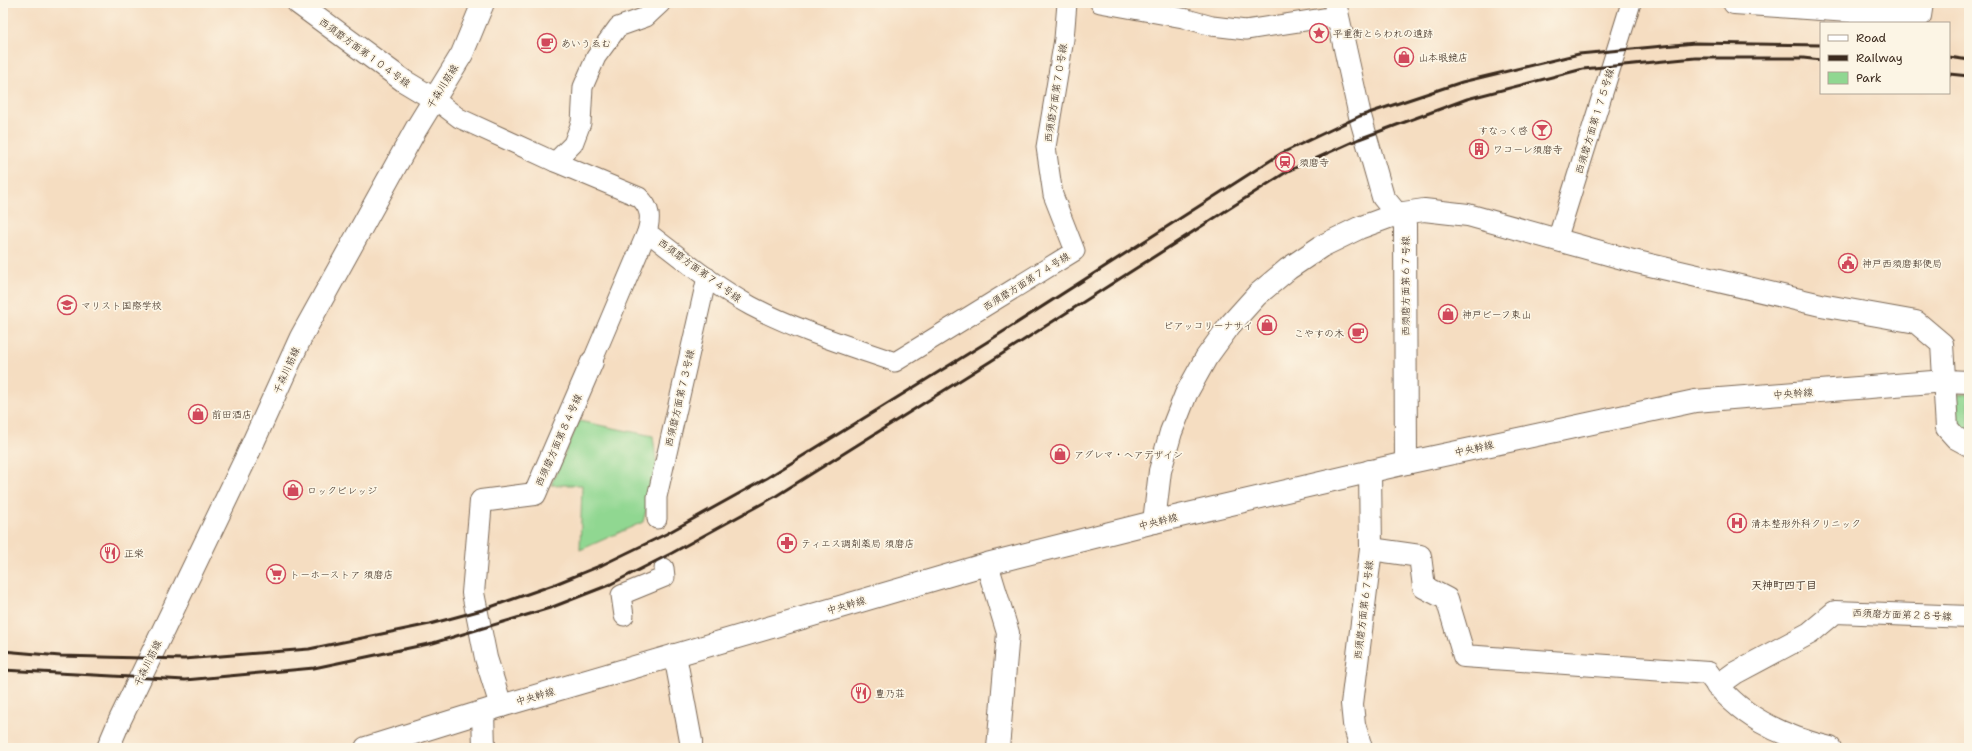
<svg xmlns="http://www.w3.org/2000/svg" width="1972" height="751" font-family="'Shantell Sans','Klee One',sans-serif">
<rect width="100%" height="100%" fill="#fcf5e5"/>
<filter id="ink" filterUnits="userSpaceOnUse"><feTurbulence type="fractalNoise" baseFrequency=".025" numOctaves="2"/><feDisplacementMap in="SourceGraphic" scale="8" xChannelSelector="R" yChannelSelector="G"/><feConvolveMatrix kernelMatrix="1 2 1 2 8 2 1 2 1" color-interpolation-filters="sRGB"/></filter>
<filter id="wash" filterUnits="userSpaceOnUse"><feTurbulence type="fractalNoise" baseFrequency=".012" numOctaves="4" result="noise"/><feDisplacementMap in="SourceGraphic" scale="16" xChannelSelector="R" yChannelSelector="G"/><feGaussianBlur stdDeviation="0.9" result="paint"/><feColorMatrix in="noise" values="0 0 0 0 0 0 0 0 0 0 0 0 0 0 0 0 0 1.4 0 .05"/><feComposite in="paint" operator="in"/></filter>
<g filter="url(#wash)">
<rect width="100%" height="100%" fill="#f5ddc1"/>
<g fill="#90d791" stroke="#668058">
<polygon points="1956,394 1969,394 1969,438 1947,428"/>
<polygon points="579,421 653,436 657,468 643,522 580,550 582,485 551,485"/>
</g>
</g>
<g filter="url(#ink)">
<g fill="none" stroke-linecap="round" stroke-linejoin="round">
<defs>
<g id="service">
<polyline points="1100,3 1183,18 1212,26 1246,30 1337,16"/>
<path d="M434 99 459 118 555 162 639 197C651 208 651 218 647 232 680 257 714 286 751 306 797 330 846 345 895 362L1075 251 1053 195 1046 147 1064 39 1067 3"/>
<polyline points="555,162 573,144 581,123 583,87 596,57 618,27 646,17 661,3"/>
<polyline points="1557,240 1631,3"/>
<polyline points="592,362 647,232"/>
<polyline points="657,519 657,497 707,277"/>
<polyline points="624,616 621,595 665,577 664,568"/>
</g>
<g id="minor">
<polyline points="298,3 404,81 434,99"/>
<polyline points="1335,3 1360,116 1383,197 1405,224 1406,463"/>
<polyline points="1734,3 1920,16 1922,3"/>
<polyline points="1154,522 1160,471 1171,432 1186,394 1206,358 1230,325 1257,295 1288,269 1322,246 1359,228 1397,214 1424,210 1468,215 1633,261 1821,305 1916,322 1942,344 1947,428 1956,438 1969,445"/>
<path d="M1371 549 1420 556 1424 587 1447 599 1464 656 1708 673C1738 716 1780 736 1830 748"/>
<polyline points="987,564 1008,633 998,748"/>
<polyline points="675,655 691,741 691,748"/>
<polyline points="1717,686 1735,673 1810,633 1835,612 1969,617"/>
<polyline points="501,706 486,658 473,593 481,501 535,494 592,362"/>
<polyline points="483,712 484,748"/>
<polyline points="1361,748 1354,724 1352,704 1371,549 1370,471"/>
</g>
<g id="tertiary">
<polyline points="108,748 119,722 247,456 301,337 416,129 462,54 483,3"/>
<polyline points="366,748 501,706 987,564 1154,522 1406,463 1695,401 1945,381 1969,382"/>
</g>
</defs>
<use href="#service" stroke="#7c6957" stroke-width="21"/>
<use href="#minor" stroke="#7c6957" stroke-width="24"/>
<use href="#tertiary" stroke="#7c6957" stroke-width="24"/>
<use href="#service" stroke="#fff" stroke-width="19"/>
<use href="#minor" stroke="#fff" stroke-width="22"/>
<use href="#tertiary" stroke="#fff" stroke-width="22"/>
<g stroke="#3b2a1e" stroke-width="3">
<polyline points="1949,57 1969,60"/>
<polyline points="1949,74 1969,76"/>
<polyline points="3,651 60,656 184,659 309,649 430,624 482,610 553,585 602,565 666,534 767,478 987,342 1282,153 1360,116 1462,82 1579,54 1695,43 1821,45"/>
<polyline points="3,670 185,680 314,668 433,643 550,608 609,585 672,553 776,496 991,361 1288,171 1359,139 1467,99 1583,69 1695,58 1803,58 1821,60"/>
</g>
</g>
</g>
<defs>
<symbol id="sight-ring" viewBox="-11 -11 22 22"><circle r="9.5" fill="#fcf5e5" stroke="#d1495b" stroke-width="1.5"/><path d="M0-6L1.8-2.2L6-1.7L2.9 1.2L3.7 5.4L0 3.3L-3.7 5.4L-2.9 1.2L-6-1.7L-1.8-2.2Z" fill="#d1495b"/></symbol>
<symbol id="cafe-ring" viewBox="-11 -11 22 22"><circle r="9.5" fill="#fcf5e5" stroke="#d1495b" stroke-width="1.5"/><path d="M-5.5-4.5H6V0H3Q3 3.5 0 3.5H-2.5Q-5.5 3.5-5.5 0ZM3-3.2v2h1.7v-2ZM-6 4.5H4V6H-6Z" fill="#d1495b"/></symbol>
<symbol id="shop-ring" viewBox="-11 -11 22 22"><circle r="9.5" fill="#fcf5e5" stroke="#d1495b" stroke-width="1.5"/><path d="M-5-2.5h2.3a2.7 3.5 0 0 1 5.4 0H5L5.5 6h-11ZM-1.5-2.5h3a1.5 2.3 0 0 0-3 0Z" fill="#d1495b"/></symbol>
<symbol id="bar-ring" viewBox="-11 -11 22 22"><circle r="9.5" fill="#fcf5e5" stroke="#d1495b" stroke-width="1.5"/><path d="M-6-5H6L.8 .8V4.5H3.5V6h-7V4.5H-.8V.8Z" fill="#d1495b"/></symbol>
<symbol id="building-ring" viewBox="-11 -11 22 22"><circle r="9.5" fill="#fcf5e5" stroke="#d1495b" stroke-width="1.5"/><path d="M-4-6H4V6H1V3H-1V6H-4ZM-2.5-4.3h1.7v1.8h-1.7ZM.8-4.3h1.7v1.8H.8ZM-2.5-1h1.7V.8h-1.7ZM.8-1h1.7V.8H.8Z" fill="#d1495b"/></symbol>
<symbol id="station-ring" viewBox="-11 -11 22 22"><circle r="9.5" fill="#fcf5e5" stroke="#d1495b" stroke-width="1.5"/><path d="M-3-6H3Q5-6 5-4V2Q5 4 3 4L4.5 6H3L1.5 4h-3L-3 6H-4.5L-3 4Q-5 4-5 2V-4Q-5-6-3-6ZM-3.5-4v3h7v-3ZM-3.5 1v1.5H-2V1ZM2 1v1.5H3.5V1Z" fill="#d1495b"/></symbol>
<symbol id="civic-ring" viewBox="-11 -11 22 22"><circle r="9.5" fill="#fcf5e5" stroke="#d1495b" stroke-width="1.5"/><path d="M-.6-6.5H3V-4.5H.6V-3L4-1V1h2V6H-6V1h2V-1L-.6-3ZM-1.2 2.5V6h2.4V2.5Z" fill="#d1495b"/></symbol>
<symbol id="school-ring" viewBox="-11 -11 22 22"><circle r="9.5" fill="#fcf5e5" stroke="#d1495b" stroke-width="1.5"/><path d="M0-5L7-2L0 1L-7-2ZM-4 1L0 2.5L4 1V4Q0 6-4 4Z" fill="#d1495b"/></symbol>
<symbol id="hospital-ring" viewBox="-11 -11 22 22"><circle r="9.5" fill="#fcf5e5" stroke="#d1495b" stroke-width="1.5"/><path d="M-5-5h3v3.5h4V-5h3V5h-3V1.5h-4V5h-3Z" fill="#d1495b"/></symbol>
<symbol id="pharmacy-ring" viewBox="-11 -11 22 22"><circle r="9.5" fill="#fcf5e5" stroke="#d1495b" stroke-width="1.5"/><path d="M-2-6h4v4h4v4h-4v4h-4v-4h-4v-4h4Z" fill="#d1495b"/></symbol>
<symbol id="restaurant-ring" viewBox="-11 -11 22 22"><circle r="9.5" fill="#fcf5e5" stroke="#d1495b" stroke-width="1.5"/><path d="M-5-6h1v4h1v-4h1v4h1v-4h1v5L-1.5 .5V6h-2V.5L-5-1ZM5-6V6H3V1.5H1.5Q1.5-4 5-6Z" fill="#d1495b"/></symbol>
<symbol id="supermarket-ring" viewBox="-11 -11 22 22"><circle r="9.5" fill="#fcf5e5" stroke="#d1495b" stroke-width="1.5"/><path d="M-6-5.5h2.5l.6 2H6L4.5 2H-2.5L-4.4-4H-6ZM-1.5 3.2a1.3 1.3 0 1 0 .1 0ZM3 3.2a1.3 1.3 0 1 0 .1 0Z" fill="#d1495b"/></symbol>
</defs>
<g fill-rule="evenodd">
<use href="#sight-ring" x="1308" y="22" width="22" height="22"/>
<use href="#cafe-ring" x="536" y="32" width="22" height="22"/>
<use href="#shop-ring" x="1393" y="46" width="22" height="22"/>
<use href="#bar-ring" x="1531" y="119" width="22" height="22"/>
<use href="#building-ring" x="1468" y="138" width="22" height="22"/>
<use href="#station-ring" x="1274" y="151" width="22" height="22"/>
<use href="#civic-ring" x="1837" y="252" width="22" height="22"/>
<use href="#school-ring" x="56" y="294" width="22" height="22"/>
<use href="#shop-ring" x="1437" y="303" width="22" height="22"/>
<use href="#shop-ring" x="1256" y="314" width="22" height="22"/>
<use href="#cafe-ring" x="1347" y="322" width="22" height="22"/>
<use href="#shop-ring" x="187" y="403" width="22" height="22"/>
<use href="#shop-ring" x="1049" y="443" width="22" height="22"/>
<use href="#shop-ring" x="282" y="479" width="22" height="22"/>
<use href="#hospital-ring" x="1726" y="512" width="22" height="22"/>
<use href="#pharmacy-ring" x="776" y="532" width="22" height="22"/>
<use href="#restaurant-ring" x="99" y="542" width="22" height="22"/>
<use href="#supermarket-ring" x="265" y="563" width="22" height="22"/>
<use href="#restaurant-ring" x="850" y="682" width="22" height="22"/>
</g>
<g text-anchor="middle" stroke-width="3.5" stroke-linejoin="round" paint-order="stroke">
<g font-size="10" fill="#3b2a1e" stroke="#fcf5e5" text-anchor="start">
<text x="1333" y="37">平重衡とらわれの遺跡</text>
<text x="561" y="47">あいうゑむ</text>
<text x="1418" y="61">山本眼鏡店</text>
<text x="1528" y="134" text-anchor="end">すなっく啓</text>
<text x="1493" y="153">ワコーレ須磨寺</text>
<text x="1299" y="166">須磨寺</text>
<text x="1862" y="267">神戸西須磨郵便局</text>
<text x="81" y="309">マリスト国際学校</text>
<text x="1462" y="318">神戸ビーフ東山</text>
<text x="1253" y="329" text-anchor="end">ピアッコリーナサイ</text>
<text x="1344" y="337" text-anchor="end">こやすの木</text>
<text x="212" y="418">前田酒店</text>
<text x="1074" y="458">アグレマ・ヘアデザイン</text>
<text x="307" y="494">ロックビレッジ</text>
<text x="1751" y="527">清本整形外科クリニック</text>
<text x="801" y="547">ティエス調剤薬局 須磨店</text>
<text x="124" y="557">正栄</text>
<text x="290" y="578">トーホーストア 須磨店</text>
<text x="875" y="697">豊乃荘</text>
</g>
<g font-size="10" fill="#3b2a1e" stroke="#fcf5e5">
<text transform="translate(365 52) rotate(36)" y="4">西須磨方面第１０４号線</text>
<text transform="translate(442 86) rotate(-58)" y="4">千森川筋線</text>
<text transform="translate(1055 93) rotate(-81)" y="4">西須磨方面第７０号線</text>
<text transform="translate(1594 121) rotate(-73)" y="4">西須磨方面第１７５号線</text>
<text transform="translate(700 270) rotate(36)" y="4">西須磨方面第７４号線</text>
<text transform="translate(1026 281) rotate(-32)" y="4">西須磨方面第７４号線</text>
<text transform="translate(1405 286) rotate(-90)" y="4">西須磨方面第６７号線</text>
<text transform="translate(286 370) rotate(-66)" y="4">千森川筋線</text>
<text transform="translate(1793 393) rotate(-4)" y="4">中央幹線</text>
<text transform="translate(679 398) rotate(-77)" y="4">西須磨方面第７３号線</text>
<text transform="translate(558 440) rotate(-66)" y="4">西須磨方面第８４号線</text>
<text transform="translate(1474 448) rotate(-12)" y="4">中央幹線</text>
<text transform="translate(1158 521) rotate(-14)" y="4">中央幹線</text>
<text transform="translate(846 605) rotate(-16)" y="4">中央幹線</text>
<text transform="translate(1363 610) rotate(-83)" y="4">西須磨方面第６７号線</text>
<text transform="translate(1902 614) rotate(2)" y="4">西須磨方面第２８号線</text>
<text transform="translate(147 663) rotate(-64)" y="4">千森川筋線</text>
<text transform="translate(535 696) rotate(-16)" y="4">中央幹線</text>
</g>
<g font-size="11" font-weight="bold" fill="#3b2a1e" stroke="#fcf5e5">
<text x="1784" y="589">天神町四丁目</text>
</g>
</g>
<rect width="1972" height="751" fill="none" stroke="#fcf5e5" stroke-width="16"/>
<rect x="1820" y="22" width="130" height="72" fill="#fcf5e5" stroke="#afa495"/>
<rect x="1828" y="35" width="20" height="6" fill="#ffffff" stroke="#afa495"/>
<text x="1856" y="42" font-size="12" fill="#3b2a1e">Road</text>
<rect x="1828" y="55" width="20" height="6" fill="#3b2a1e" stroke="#afa495"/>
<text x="1856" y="62" font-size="12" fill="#3b2a1e">Railway</text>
<rect x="1828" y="72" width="20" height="12" fill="#90d791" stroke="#afa495"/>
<text x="1856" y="82" font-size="12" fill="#3b2a1e">Park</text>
</svg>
